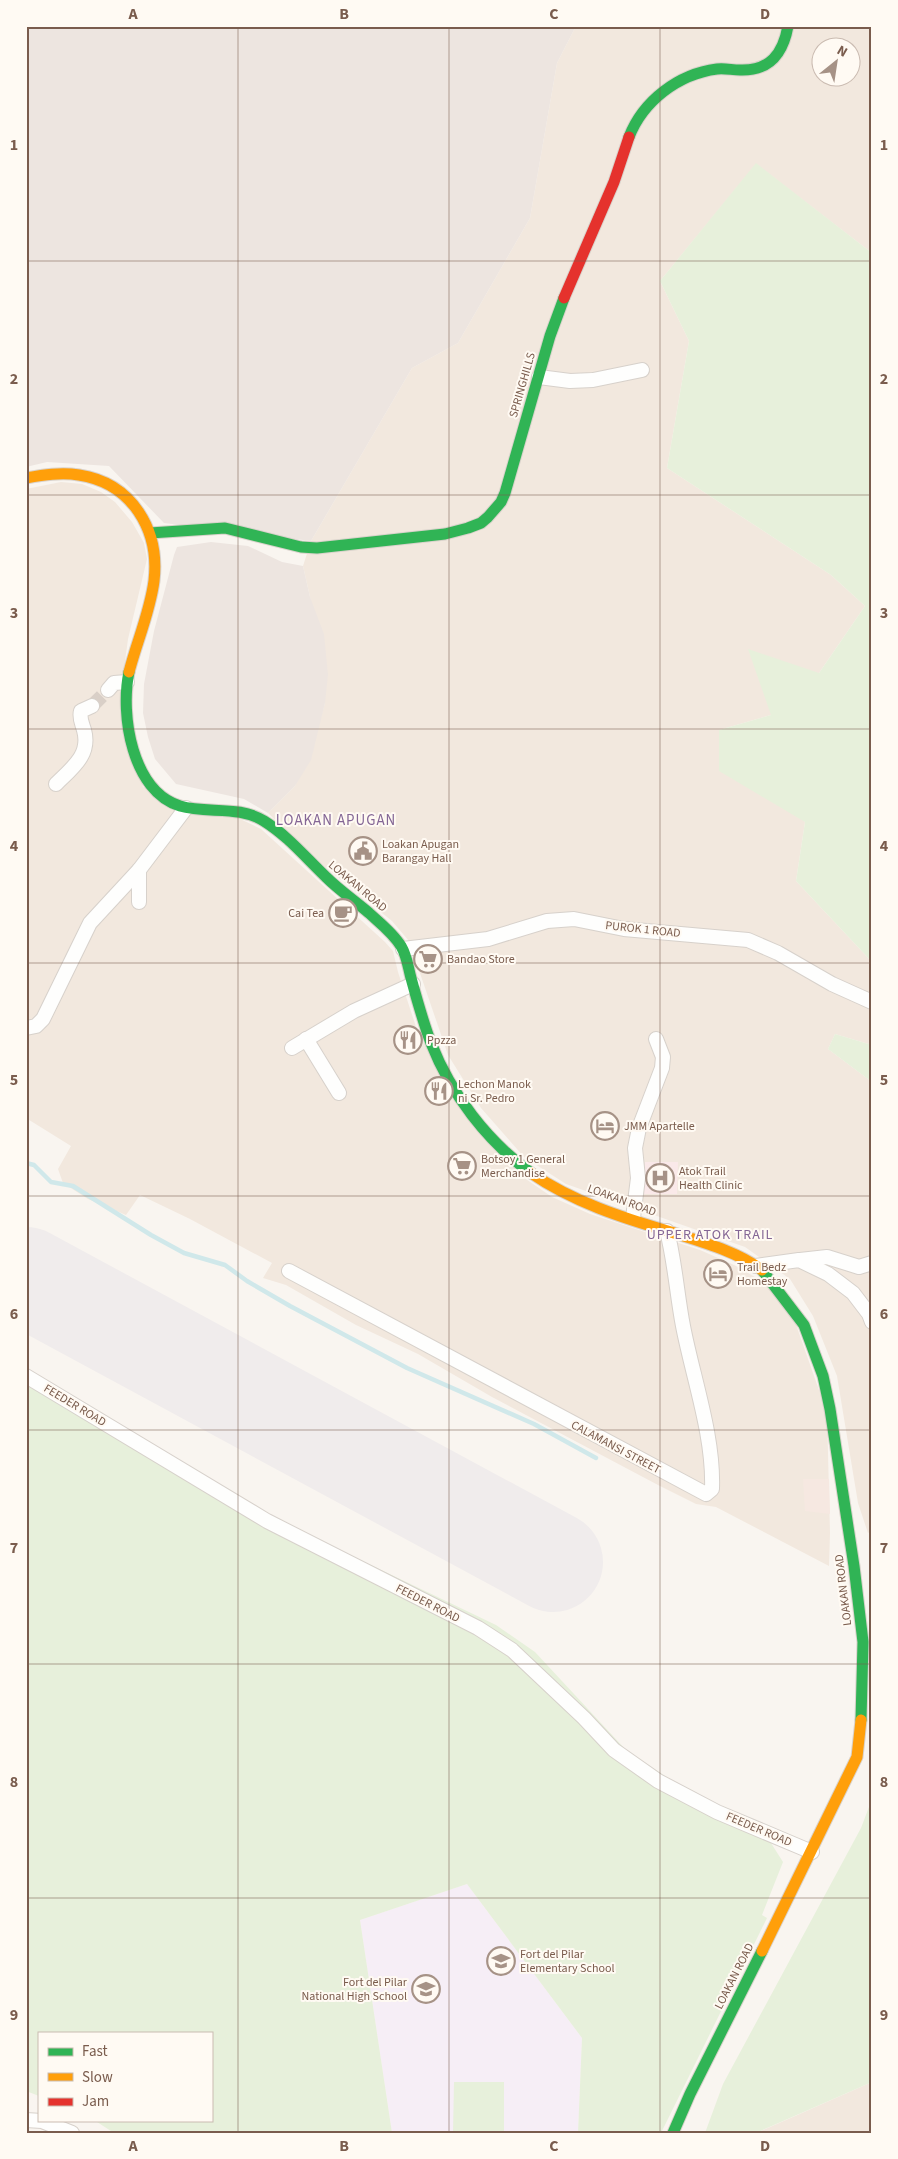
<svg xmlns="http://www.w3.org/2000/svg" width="898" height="2159" font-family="'Source Sans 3',sans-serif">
<rect width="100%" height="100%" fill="#f9f5f0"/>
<g fill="#f2e8de" fill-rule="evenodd">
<path d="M576 26H872V253L756 164 660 281 689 341 667 468 831 575 865 606 819 673 771 715 719 730 805 822 796 881 872 962V1045L835 1034 828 1049 872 1082V1530L868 1533 858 1503 837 1376 813 1316 790 1279 745 1247 566 1184 524 1157 481 1108 448 1055 409 941 392 921 314 858 268 813 295 786 317 731 325 703 310 597 303 566 311 541 412 368 458 343 530 218 557 63ZM820 48H850V78H820Z"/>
<polygon points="61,482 82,484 101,492 115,502 132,522 144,543 147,559 128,639 121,691 143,787 238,818 261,829 385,942 393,951 398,972 419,1036 520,1175 552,1197 590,1214 700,1250 734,1265 767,1284 792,1313 827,1413 830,1533 829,1566 716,1507 696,1504 658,1485 492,1397 418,1354 356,1325 286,1285 263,1278 272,1263 190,1219 140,1195 126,1215 88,1199 63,1183 58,1169 71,1146 26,1118 26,489"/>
<polygon points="872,2082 872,2133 756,2133 786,2120"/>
</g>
<polygon fill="#f6e8e1" points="803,1479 829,1479 830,1514 805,1511"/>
<g fill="#ede5e0">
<polygon points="26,26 576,26 557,63 530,218 458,343 412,368 311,541 164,523 109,466 47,462 26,467"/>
<polygon points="211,542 248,546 282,562 303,566 310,597 324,634 328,675 325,703 311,760 295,786 268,813 244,799 176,784 155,759 148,737 143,713 144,684 154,631 174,555 177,547"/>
</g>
<polygon fill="#f6eef6" points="467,1884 582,2038 578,2133 392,2133 360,1920"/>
<polygon fill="#fae9e9" points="645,1162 678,1162 677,1194 643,1194"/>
<g fill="#e7f0db">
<polygon points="756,163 872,253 872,962 796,881 805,822 719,771 719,730 771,715 748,649 819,673 865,606 831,575 667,468 689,341 660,281"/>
<polygon points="835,1034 872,1045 872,1082 828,1049"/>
<polygon points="26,1370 277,1520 496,1625 535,1652 626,1750 677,1784 716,1805 759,1824 783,1862 762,1915 767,1918 661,2133 578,2133 582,2038 467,1884 360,1920 392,2133 114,2133 94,2120 211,2120 211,2033 39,2033 39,2096 26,2091"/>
<polygon points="872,1799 872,2082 756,2133 705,2133 723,2084 861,1828"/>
<polygon points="454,2082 504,2082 504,2133 453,2133"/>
</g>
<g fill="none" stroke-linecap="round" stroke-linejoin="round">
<polyline stroke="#d0e8ea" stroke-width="4.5" points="26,1163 34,1165 51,1182 73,1186 151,1235 184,1253 225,1265 247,1281 290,1306 407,1368 534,1424 596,1458"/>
<polyline stroke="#f0ecec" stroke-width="100" points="26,1277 553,1562"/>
<polyline stroke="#d9cfc7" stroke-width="14" stroke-dasharray="14 7" stroke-linecap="butt" points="92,706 108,690"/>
<defs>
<g id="street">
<polyline points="539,377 570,381 593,380 642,370"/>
<polyline points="108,690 114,683 127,682"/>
<path d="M56 784C72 768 91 755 84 730 82 723 79 718 81 711L92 706"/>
<polyline points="139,902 139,870"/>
<polyline points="403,949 488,939 547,921 574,919 624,929 748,940 778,953 832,984 872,1002"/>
<polyline points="26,1028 36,1026 43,1019 90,923 139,870 186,808"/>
<polyline points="306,1039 339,1093"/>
<polyline points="292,1048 354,1011 413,984"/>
<polyline points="633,1218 638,1178 635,1148 639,1128 662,1068 663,1057 656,1039"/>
<polyline points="800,1260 827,1257 859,1267 872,1263"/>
<polyline points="756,1266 799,1260 828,1274 853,1293 869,1314 872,1322"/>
<path d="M289 1271 706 1494 712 1489C714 1436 693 1378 683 1326 677 1295 675 1262 667 1231"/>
<polyline points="26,1376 267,1521 478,1628 512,1650 584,1718 614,1750 658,1781 717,1812 812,1852"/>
<polyline points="26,2120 42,2121 72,2133"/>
</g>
<g id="fast">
<path d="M629 137C643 101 678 74 717 69 725 68 732 70 740 70 770 71 783 54 788 26"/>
<polyline points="150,533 225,528 301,547 317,548 445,534 468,528 481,523 488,517 501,502 505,493 550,336 564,298"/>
<path d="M129 672C120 715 132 791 180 806 207 814 239 805 264 821 288 836 306 858 326 877 339 890 355 901 369 913 380 923 393 933 401 946 407 956 408 967 411 978 417 1000 423 1022 431 1043 451 1094 487 1141 531 1173"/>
<polyline points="762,1270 804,1325 823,1376 830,1409 854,1566 863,1642 861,1720"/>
<polyline points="673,2133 690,2094 762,1951"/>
</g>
<g id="slow">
<path d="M26 478C43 475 61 472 79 475 132 483 160 530 154 581 150 612 137 641 129 672"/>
<path d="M531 1173C573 1202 623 1218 671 1232 702 1242 736 1251 762 1270"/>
<polyline points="762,1951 857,1757 861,1720"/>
</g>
<polyline id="jam" points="564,298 614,182 629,137"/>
</defs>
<use href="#street" stroke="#d7d1cb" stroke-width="16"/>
<use href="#fast" stroke="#d9d2cb" stroke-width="13"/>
<use href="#slow" stroke="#d9d2cb" stroke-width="13"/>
<use href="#jam" stroke="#d9d2cb" stroke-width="13"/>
<use href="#street" stroke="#fefefd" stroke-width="14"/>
<use href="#fast" stroke="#30b455" stroke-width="11"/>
<use href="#slow" stroke="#ff9f0a" stroke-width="11"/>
<use href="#jam" stroke="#e5322d" stroke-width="11"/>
</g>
<path fill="none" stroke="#7a5c4d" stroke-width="1" stroke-opacity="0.55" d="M238 26V2133M449 26V2133M660 26V2133M26 261H872M26 495H872M26 729H872M26 963H872M26 1196H872M26 1430H872M26 1664H872M26 1898H872"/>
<defs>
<symbol id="civic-ring" viewBox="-11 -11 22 22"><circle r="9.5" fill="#fffaf3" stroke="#a69286" stroke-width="1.5"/><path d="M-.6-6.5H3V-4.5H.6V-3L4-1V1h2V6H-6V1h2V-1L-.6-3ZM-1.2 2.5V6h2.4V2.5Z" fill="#a69286"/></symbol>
<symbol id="cafe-ring" viewBox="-11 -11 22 22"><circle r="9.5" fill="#fffaf3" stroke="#a69286" stroke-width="1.5"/><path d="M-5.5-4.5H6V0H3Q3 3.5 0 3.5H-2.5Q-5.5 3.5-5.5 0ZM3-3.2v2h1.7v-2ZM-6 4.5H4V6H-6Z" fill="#a69286"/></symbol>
<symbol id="supermarket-ring" viewBox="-11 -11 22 22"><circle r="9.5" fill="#fffaf3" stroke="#a69286" stroke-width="1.5"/><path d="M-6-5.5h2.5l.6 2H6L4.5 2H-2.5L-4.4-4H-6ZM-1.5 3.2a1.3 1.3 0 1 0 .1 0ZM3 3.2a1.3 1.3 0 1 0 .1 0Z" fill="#a69286"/></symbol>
<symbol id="restaurant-ring" viewBox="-11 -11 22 22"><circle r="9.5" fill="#fffaf3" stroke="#a69286" stroke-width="1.5"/><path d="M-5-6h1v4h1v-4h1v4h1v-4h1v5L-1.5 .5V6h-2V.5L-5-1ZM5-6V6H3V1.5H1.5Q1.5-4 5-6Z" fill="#a69286"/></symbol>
<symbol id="hotel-ring" viewBox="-11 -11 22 22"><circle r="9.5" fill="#fffaf3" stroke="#a69286" stroke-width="1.5"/><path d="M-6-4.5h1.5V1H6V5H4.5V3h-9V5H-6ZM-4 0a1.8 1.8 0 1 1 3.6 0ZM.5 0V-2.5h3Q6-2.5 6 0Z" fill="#a69286"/></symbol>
<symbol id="hospital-ring" viewBox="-11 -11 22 22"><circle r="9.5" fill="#fffaf3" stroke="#a69286" stroke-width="1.5"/><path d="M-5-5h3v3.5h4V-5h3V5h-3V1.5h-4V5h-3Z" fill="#a69286"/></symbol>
<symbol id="school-ring" viewBox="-11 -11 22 22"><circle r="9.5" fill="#fffaf3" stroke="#a69286" stroke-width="1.5"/><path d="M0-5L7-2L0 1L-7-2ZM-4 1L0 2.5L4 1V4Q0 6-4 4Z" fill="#a69286"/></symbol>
</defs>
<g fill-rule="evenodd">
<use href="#civic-ring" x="347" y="835" width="32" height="32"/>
<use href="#cafe-ring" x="327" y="897" width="32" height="32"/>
<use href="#supermarket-ring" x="412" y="943" width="32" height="32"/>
<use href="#restaurant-ring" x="392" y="1024" width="32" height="32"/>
<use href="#restaurant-ring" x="423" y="1075" width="32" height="32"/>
<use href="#hotel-ring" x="589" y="1110" width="32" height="32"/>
<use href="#supermarket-ring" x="446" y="1150" width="32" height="32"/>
<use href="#hospital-ring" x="644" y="1162" width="32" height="32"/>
<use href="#hotel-ring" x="702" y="1258" width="32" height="32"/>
<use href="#school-ring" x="485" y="1945" width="32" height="32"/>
<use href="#school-ring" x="410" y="1973" width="32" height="32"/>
</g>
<g text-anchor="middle" stroke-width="4" stroke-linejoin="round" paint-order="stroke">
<g font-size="12" fill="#7a5c4d" stroke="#fffaf3">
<text transform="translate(522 385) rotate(-74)" y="4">SPRINGHILLS</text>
<text transform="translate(358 886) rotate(40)" y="4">LOAKAN ROAD</text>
<text transform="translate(643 929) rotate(6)" y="4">PUROK 1 ROAD</text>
<text transform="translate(622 1200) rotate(20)" y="4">LOAKAN ROAD</text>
<text transform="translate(75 1405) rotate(31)" y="4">FEEDER ROAD</text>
<text transform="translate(616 1447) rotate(28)" y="4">CALAMANSI STREET</text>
<text transform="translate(843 1590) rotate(-97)" y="4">LOAKAN ROAD</text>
<text transform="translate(428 1603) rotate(27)" y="4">FEEDER ROAD</text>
<text transform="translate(759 1829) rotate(23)" y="4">FEEDER ROAD</text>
<text transform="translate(734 1976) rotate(-63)" y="4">LOAKAN ROAD</text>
</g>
<g font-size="12" fill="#7a5c4d" stroke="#fffaf3" text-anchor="start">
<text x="382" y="848">Loakan Apugan<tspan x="382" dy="14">Barangay Hall</tspan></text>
<text x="324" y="917" text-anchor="end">Cai Tea</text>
<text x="447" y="963">Bandao Store</text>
<text x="427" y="1044">Ppzza</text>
<text x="458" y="1088">Lechon Manok<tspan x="458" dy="14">ni Sr. Pedro</tspan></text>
<text x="624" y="1130">JMM Apartelle</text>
<text x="481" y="1163">Botsoy 1 General<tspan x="481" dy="14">Merchandise</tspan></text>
<text x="679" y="1175">Atok Trail<tspan x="679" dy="14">Health Clinic</tspan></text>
<text x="737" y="1271">Trail Bedz<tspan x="737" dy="14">Homestay</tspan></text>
<text x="520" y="1958">Fort del Pilar<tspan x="520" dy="14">Elementary School</tspan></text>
<text x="407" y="1986" text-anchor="end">Fort del Pilar<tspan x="407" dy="14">National High School</tspan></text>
</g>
<g font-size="14" letter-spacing="1" fill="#846695" stroke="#fffaf3">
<text x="710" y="1239">UPPER ATOK TRAIL</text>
</g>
<g font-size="15" letter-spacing="1" fill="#846695" stroke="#fffaf3">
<text x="336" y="825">LOAKAN APUGAN</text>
</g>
</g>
<rect width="898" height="2159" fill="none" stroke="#fffaf3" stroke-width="55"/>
<rect x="38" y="2032" width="175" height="90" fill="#fffaf3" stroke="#cabbb1"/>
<rect x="48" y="2048" width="25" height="8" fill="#30b455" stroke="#cabbb1"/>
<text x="82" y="2056" font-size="15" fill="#7a5c4d">Fast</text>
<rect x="48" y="2073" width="25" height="8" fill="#ff9f0a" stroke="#cabbb1"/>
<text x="82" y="2082" font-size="15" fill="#7a5c4d">Slow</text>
<rect x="48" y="2098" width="25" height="8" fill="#e5322d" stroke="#cabbb1"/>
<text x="82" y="2106" font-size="15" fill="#7a5c4d">Jam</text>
<g transform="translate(836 62) rotate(30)"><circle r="24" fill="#fffaf3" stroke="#cabbb1"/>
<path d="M0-4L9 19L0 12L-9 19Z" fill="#a69286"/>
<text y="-8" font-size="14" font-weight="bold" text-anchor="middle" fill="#7a5c4d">N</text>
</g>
<rect x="28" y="28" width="842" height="2104" fill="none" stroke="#7a5c4d" stroke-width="2"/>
<g font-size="16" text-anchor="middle" font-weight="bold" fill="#7a5c4d">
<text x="133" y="19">A</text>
<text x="344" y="19">B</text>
<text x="554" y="19">C</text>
<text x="765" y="19">D</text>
<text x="14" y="150">1</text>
<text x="884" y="150">1</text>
<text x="14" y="384">2</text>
<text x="884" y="384">2</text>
<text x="14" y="618">3</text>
<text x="884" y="618">3</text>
<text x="14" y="851">4</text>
<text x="884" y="851">4</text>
<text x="14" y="1085">5</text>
<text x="884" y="1085">5</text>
<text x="14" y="1319">6</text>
<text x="884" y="1319">6</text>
<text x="14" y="1553">7</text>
<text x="884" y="1553">7</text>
<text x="14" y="1787">8</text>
<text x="884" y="1787">8</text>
<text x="14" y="2020">9</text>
<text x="884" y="2020">9</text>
<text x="133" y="2151">A</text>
<text x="344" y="2151">B</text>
<text x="554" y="2151">C</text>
<text x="765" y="2151">D</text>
</g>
</svg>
